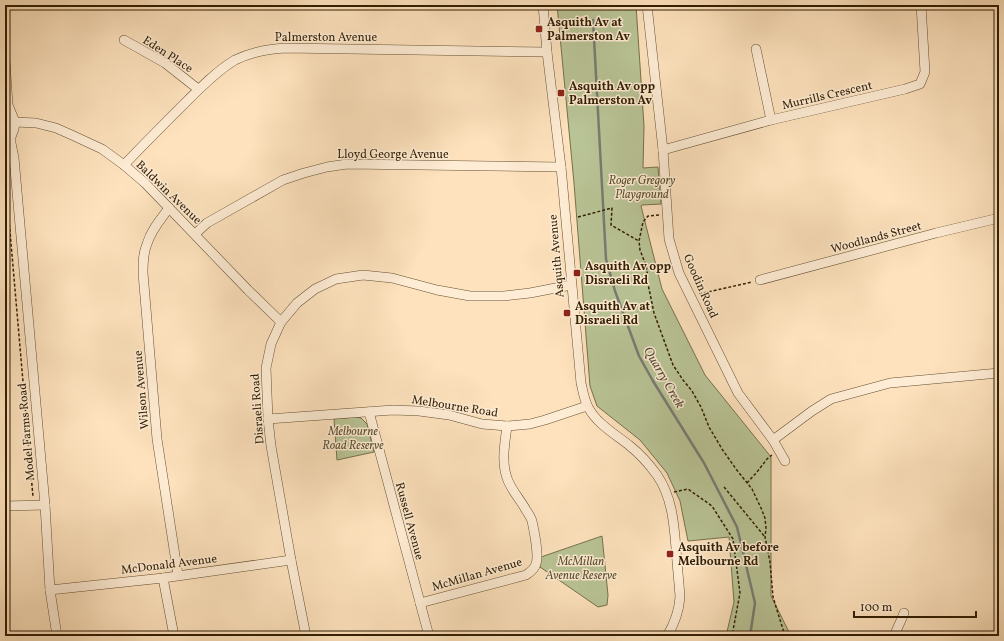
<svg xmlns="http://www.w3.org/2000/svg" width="1004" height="641" font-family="Vollkorn,serif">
<rect width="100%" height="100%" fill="#fde2bd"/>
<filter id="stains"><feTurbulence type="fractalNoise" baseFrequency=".005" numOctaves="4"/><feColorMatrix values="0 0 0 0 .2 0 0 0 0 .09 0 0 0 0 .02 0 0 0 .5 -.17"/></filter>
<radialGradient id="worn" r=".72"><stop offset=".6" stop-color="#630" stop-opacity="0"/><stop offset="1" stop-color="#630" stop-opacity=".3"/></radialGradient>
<g fill="#b9c496" stroke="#76714c">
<polygon points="557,5 636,5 644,126 643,168 658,167 661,204 642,205 641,206 662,289 705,375 771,457 771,596 791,636 726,636 734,602 729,537 688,541 680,501 667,473 640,440 597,406 590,386 574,183"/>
<polygon points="356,417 361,418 367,424 374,452 337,460 334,419"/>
<polygon points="602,536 608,595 607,605 598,607 540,567 541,557"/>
</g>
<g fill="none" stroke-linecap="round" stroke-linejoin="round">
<polyline stroke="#787c73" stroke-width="2.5" points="593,20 606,259 615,291 639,356 653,381 704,463 737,527 755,603 750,636"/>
<defs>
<g id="minor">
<path d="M543 5 547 52 561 167 581 383C583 391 584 399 588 407 597 424 615 434 630 446 640 454 649 464 657 475 672 497 674 523 676 548 677 565 679 581 680 597 679 612 675 623 667 636"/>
<polyline points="647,5 663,150 669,239 679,273 738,393 773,440 785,461"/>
<polyline points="124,40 165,63 198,89"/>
<polyline points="756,49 771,120"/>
<polyline points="5,60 8,105 15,122 14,129 11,137 11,143 14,158 45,505 50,590 57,636"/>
<polyline points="15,122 36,123 56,128 74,136 102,149 124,165 145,183 248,290 281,322"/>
<polyline points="663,150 771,120 905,89 920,84 925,72 921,5"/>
<path d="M124 165C142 146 161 127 180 108 195 93 216 71 235 60 251 52 268 49 285 48L547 52"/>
<path d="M169 208C161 219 151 230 147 244 143 253 143 263 143 273L157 439 178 575"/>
<polyline points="195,234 207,223 283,180 304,173 327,167 347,164 561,167"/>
<polyline points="760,280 936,233 999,218"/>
<polyline points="369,412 429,636"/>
<polyline points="268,419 393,410 419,411 449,415 482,424 507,426 530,424 545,420 587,406"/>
<polyline points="773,440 812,411 831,399 890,383 999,373"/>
<polyline points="5,506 45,505"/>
<polyline points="163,578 174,636"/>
<polyline points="50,590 163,578 291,560"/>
<path d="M420 603 526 575C530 572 534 570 536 564 539 556 534 530 532 521 531 518 528 513 526 510 520 499 511 490 507 478 501 461 505 443 507 426"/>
<polyline points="306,636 291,560 271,446 268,419 266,368 271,344 281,322 297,303 315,289 336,279 363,275 392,278 437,290 470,296 504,296 530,293 571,285"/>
<polyline points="894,636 902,618 904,613"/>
</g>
</defs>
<use href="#minor" stroke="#654f32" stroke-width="10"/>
<g stroke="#321e03" stroke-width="1.5" stroke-dasharray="3 2" stroke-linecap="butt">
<polyline points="5,174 33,497"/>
<polyline points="659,215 648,216 643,222 639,241 640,250 645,263 647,270 648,284 654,313 673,365 683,380 692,391 701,407 709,427 722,449 736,469 752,489 761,508 765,518 766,528 765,537 770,562 773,597 785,636"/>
<polyline points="578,217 612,208 611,225 639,241"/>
<polyline points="699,294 752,282"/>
<polyline points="747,483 757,472 767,459 772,455"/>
<polyline points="724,487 765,537"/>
<polyline points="674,492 688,489 712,506 733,539 740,593 732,636"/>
</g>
<use href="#minor" stroke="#feecd4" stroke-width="9"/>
</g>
<g fill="#8f2418" stroke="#feecd4" stroke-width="1.5">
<rect x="535" y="25" width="8" height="8" rx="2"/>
<rect x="557" y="89" width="8" height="8" rx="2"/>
<rect x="573" y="269" width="8" height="8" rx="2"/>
<rect x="563" y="309" width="8" height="8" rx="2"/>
<rect x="666" y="550" width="8" height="8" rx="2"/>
</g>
<g text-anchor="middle" stroke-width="3" stroke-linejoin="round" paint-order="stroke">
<g font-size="12" font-weight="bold" fill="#321e03" stroke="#feecd4" text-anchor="start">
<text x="547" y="26">Asquith Av at<tspan x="547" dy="14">Palmerston Av</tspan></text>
<text x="569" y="90">Asquith Av opp<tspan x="569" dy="14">Palmerston Av</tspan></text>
<text x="585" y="270">Asquith Av opp<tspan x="585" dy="14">Disraeli Rd</tspan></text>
<text x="575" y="310">Asquith Av at<tspan x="575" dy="14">Disraeli Rd</tspan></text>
<text x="678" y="551">Asquith Av before<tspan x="678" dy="14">Melbourne Rd</tspan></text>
</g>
<g font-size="12" fill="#321e03" stroke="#feecd4">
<text x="326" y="41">Palmerston Avenue</text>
<text transform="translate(168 54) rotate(33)" y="4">Eden Place</text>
<text transform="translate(827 95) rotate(-13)" y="4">Murrills Crescent</text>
<text x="393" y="158">Lloyd George Avenue</text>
<text transform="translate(169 192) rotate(44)" y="4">Baldwin Avenue</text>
<text transform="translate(876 237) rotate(-15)" y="4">Woodlands Street</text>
<text transform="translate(556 256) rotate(-95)" y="4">Asquith Avenue</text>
<text transform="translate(701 286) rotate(66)" y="4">Goodin Road</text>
<text transform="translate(141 390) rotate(-95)" y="4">Wilson Avenue</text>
<text transform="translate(455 406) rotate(9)" y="4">Melbourne Road</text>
<text transform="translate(257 409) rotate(-94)" y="4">Disraeli Road</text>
<text transform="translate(26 432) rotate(-95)" y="4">Model Farms Road</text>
<text transform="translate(410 521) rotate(75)" y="4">Russell Avenue</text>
<text transform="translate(169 564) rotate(-7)" y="4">McDonald Avenue</text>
<text transform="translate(477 574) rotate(-16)" y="4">McMillan Avenue</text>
</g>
<g font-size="12" font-style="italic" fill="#5a502f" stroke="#feecd4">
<text x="642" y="184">Roger Gregory<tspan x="642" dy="14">Playground</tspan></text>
<text x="353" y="435">Melbourne<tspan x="353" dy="14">Road Reserve</tspan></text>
<text x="581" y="565">McMillan<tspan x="581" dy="14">Avenue Reserve</tspan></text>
</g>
<g font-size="13" font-style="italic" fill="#554d3b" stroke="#feecd4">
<text transform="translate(665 377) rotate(60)" y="5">Quarry Creek</text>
</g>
</g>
<rect width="1004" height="641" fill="none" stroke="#fde2bd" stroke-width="20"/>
<rect x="6" y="6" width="992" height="629" fill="none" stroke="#321e03" stroke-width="2"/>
<rect x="10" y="10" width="984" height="621" fill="none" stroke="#321e03"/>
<path d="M854 611v6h122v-6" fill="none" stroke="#321e03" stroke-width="2"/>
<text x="860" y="611" font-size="12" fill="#321e03" stroke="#feecd4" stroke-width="3" paint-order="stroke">100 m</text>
<rect width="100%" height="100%" filter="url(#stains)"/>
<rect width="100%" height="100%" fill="url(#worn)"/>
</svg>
